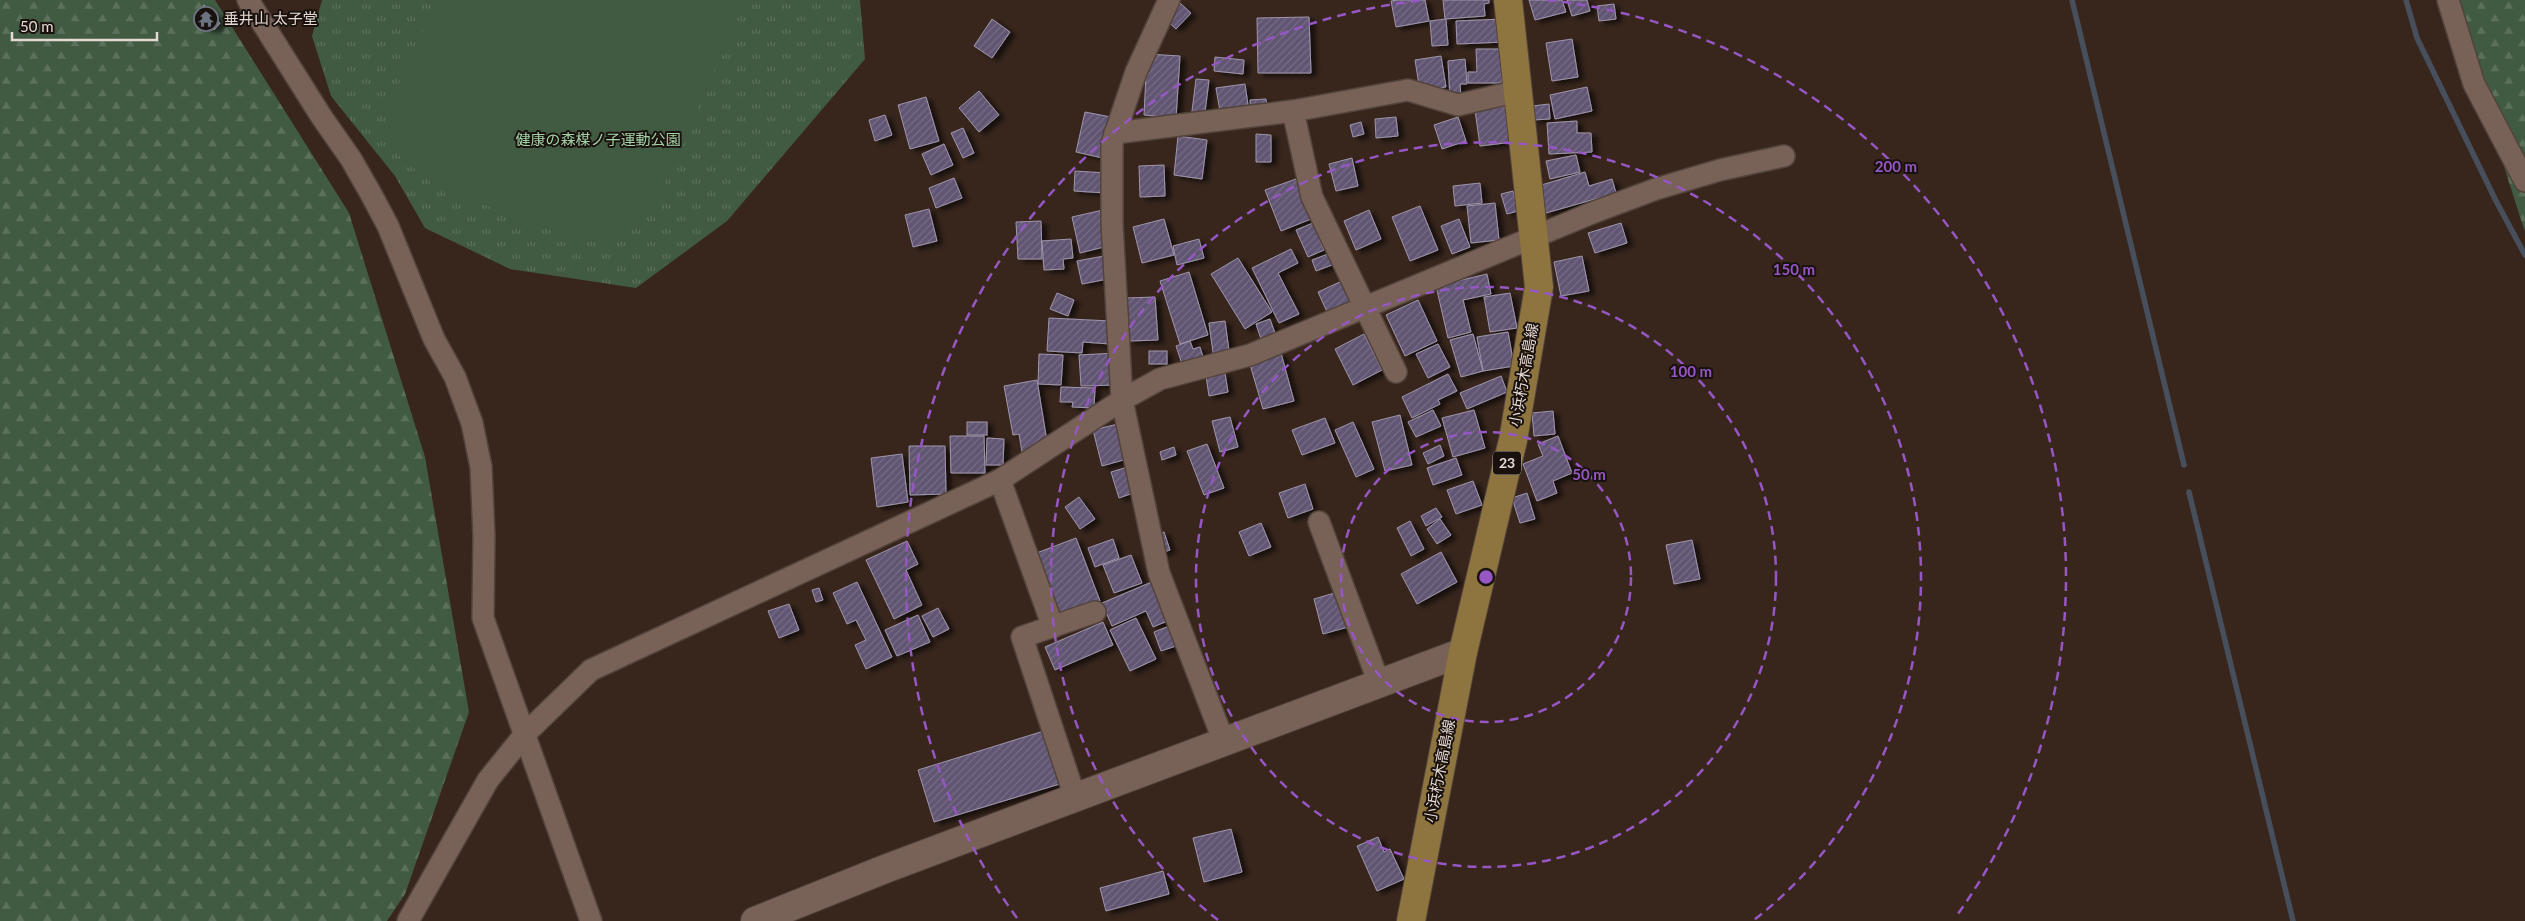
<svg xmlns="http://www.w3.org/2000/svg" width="2525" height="921" font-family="Lato,'Noto Sans JP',sans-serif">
<defs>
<pattern id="forest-firs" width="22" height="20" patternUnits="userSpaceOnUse" patternTransform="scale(1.25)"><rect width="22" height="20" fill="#415a42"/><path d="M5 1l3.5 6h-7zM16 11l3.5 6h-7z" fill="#5c715c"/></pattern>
<pattern id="park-tufts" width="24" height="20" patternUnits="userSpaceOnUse" patternTransform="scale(1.25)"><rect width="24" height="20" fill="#415a42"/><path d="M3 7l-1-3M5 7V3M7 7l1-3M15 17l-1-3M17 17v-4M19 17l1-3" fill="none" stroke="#5c715c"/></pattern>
<pattern id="building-hatch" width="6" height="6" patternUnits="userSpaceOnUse" patternTransform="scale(1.25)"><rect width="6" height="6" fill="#615472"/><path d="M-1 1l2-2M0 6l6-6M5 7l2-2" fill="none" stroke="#786c85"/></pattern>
<filter id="shadow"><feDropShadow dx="5.5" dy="3" stdDeviation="2.5" flood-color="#0009"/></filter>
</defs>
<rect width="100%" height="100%" fill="#38261d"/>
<g fill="url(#forest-firs)">
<polygon points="0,0 215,0 349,213 425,457 469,712 405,894 387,921 0,921"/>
<polygon points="2451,0 2525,0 2525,231 2522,223"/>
</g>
<polygon fill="url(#park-tufts)" points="322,0 860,0 865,59 727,221 636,288 510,269 425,228 395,176 331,96 312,36"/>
<polygon fill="#415a42" points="437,0 745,0 665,182 636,225 604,242 566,236 436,186 395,152 386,112"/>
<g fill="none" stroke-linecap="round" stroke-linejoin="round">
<g stroke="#484f5c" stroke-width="5.5">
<polyline points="2072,0 2184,465"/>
<polyline points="2406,0 2417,38 2495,199 2525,255"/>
<polyline points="2189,492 2293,921"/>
</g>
</g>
<g fill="url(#building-hatch)" stroke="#9f96ac" filter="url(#shadow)">
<polygon points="1398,0 1425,0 1429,21 1396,27 1391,1"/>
<polygon points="1443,0 1489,0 1489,3 1484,4 1485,16 1445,19"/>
<polygon points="1529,0 1562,0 1566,12 1535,20"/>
<polygon points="1567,0 1587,0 1590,11 1572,16"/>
<polygon points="1180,3 1191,13 1176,29 1165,19"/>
<polygon points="1614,4 1616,19 1599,21 1597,6"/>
<polygon points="204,5 218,17 216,20 220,23 214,30 211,27 209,30 194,18"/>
<polygon points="1309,17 1311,73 1258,73 1257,18"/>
<polygon points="992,19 1010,32 992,58 974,46"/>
<polygon points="1446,19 1448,45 1432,46 1430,21"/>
<polygon points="1504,19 1505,42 1457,44 1456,21"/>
<polygon points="1572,39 1578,77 1552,81 1546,43"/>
<polygon points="1476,49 1502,49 1502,83 1468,83 1468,72 1477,72"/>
<polygon points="1147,54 1180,56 1176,118 1144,115"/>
<polygon points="1441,56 1446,87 1420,91 1415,60"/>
<polygon points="1215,57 1244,60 1243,74 1214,71"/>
<polygon points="1465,59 1467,84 1460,84 1461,97 1450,98 1448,61"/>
<polygon points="1196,79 1209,80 1204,120 1191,119"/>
<polygon points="1245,84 1249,112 1221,117 1216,88"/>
<polygon points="1587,87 1592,111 1555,119 1550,95"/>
<polygon points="979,91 999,115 979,132 959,108"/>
<polygon points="926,97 939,141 910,149 898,105"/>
<polygon points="1266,99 1267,107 1251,109 1250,100"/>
<polygon points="1549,104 1550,119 1533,120 1532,106"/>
<polygon points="1508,106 1513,142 1480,146 1475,110"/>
<polygon points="1085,112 1116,118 1107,159 1076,152"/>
<polygon points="885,115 892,135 875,141 869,120"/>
<polygon points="1396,117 1398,136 1376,138 1375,119"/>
<polygon points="1458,117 1466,141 1442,149 1434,125"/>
<polygon points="1577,121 1577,133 1591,133 1592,152 1549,154 1547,123"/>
<polygon points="1361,122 1364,134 1353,137 1350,125"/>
<polygon points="963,128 974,153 963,158 951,133"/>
<polygon points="1256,134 1271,135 1271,162 1256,162"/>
<polygon points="1178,136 1207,140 1202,179 1174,175"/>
<polygon points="944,144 953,165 931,175 922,154"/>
<polygon points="1576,155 1580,172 1550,179 1546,161"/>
<polygon points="1352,158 1358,186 1336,191 1329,164"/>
<polygon points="1164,165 1165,196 1140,197 1139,166"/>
<polygon points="1075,171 1107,173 1106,193 1074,191"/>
<polygon points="1585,172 1589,186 1612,179 1616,193 1546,213 1538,186"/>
<polygon points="954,178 962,198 936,208 929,188"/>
<polygon points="1296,179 1311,219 1281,231 1265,190"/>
<polygon points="1480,183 1482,203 1455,206 1453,186"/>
<polygon points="1513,191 1518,211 1507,214 1501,194"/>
<polygon points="1495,203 1499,240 1471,243 1467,206"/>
<polygon points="1420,206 1438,250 1410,261 1392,217"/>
<polygon points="929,209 937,241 913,247 905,215"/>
<polygon points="1103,210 1112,245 1080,253 1072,217"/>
<polygon points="1369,210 1381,239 1356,250 1344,221"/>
<polygon points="1164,219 1174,255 1142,263 1133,227"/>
<polygon points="1459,219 1470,247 1452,254 1441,226"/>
<polygon points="1041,221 1042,259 1018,259 1016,222"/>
<polygon points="1313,223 1324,250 1308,257 1296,230"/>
<polygon points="1621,223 1627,243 1595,253 1588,233"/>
<polygon points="1071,239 1073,258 1063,259 1064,269 1044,270 1042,241"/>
<polygon points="1199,239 1204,258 1177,265 1173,246"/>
<polygon points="1291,249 1298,263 1278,273 1299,314 1279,323 1252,268"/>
<polygon points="1328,254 1332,265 1316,271 1312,260"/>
<polygon points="1104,256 1108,279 1082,284 1077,261"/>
<polygon points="1582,256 1589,291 1561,296 1554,262"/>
<polygon points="1238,258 1272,312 1245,329 1211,274"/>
<polygon points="1189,272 1208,335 1180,344 1160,281"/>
<polygon points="1487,274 1491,294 1463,300 1471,332 1448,338 1436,286"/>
<polygon points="1342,281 1353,303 1328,314 1318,292"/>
<polygon points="1057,293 1074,300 1068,316 1050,309"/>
<polygon points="1510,293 1517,328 1490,332 1484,297"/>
<polygon points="1155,297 1158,340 1129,341 1126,298"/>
<polygon points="1418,300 1437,341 1405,356 1386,315"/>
<polygon points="1049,318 1111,321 1110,344 1083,342 1082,353 1047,351"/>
<polygon points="1270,319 1276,336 1262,342 1256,324"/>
<polygon points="1225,321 1230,358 1214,360 1209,323"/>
<polygon points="1508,332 1514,366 1483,371 1477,337"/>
<polygon points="1364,334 1382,370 1353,385 1335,349"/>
<polygon points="1473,334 1483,371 1461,377 1450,340"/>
<polygon points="1190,341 1193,349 1200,347 1203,357 1182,364 1176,346"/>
<polygon points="1438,344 1450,367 1428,378 1416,354"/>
<rect x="1149" y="351" width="18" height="13"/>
<polygon points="1116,353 1117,385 1081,386 1079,355"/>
<polygon points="1281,353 1294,401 1263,409 1249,361"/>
<polygon points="1039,354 1063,355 1061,385 1038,384"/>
<polygon points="1225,373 1228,392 1209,396 1206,376"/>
<polygon points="1448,374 1457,391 1438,400 1440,404 1412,418 1402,397"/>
<polygon points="1501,376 1507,392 1467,409 1460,393"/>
<polygon points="1037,380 1048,448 1022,452 1019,434 1013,435 1004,386"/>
<polygon points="1061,387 1095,388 1094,408 1072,407 1073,402 1060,402"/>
<polygon points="1433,410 1441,426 1416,437 1408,422"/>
<polygon points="1474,410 1485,448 1453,457 1442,418"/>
<polygon points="1553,411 1555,434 1534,436 1532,413"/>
<polygon points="1400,415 1412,465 1385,471 1372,422"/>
<polygon points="1230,417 1238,447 1220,452 1212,421"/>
<polygon points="1325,418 1335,443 1302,455 1292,430"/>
<rect x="967" y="422" width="20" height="13"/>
<polygon points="1353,422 1374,469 1356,477 1335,430"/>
<polygon points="1118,424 1127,459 1102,466 1093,430"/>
<polygon points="950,436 984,436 985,473 951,473"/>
<polygon points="1558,436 1572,473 1553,481 1557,493 1537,501 1523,464 1543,456 1538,444"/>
<polygon points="987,438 1004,439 1003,465 986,465"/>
<polygon points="1207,444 1224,488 1204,495 1187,451"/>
<polygon points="1440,445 1444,456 1428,464 1423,453"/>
<polygon points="909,446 945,446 946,494 910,495"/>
<polygon points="1174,447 1176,455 1162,460 1160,452"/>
<polygon points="902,454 908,502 877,507 871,458"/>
<polygon points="1456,458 1462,475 1433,485 1427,468"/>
<polygon points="1128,467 1136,492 1119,498 1111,472"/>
<polygon points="1473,481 1482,505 1456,514 1447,490"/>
<polygon points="1305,484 1313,509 1288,518 1279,493"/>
<polygon points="1527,493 1535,519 1520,523 1512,498"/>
<polygon points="1079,497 1095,519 1080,529 1065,507"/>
<polygon points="1436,508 1442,517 1426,526 1421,516"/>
<polygon points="1440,519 1451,535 1437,544 1427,529"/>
<polygon points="1410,521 1424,549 1411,556 1397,528"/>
<polygon points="1261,523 1271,547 1249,556 1239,532"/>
<polygon points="1164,532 1170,550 1161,553 1156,534"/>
<polygon points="1076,538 1100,601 1058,617 1034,554"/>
<polygon points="1113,539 1119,558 1095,567 1088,548"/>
<polygon points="1692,540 1700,579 1674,584 1666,545"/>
<polygon points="907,541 918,564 906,570 922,605 894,619 866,560"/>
<polygon points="1441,552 1457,582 1417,604 1401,574"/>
<polygon points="1131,555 1142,583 1114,593 1103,565"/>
<polygon points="1154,581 1170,620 1153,627 1146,611 1112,626 1102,603"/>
<polygon points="857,582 892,657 866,669 855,645 866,640 856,620 847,624 833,593"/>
<polygon points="819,588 823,600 816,602 812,590"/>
<polygon points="1338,592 1348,627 1323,634 1314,599"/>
<polygon points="789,604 799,630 779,638 768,611"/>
<polygon points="938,608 949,629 933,637 922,616"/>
<polygon points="918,615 930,642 897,656 885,630"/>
<polygon points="1136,618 1156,659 1130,671 1110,630"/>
<polygon points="1103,622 1113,645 1055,670 1045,647"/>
<polygon points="1172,625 1179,645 1161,651 1154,632"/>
<polygon points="1047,730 1063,783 934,822 918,770"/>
<polygon points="1231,829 1242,872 1204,882 1193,838"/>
<polygon points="1378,837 1384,852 1390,849 1404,879 1377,891 1357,846"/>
<polygon points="1163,871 1169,894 1106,911 1100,888"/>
</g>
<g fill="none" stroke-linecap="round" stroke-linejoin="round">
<defs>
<g id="street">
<polyline points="248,0 321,116 351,159 371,194 388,226 434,339 455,377 472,423 481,467 484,536 483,618 591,921"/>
<polyline points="1169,0 1136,72 1112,143 1112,224 1122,400 1159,573 1224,742"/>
<polyline points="2448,0 2474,84 2525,181"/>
<polyline points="1293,111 1312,197 1396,372"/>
<polyline points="1115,133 1293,111 1408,90 1458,105 1518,91"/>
<polyline points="1000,480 1053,627"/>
<polyline points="1319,522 1379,683"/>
<polyline points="1075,797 1022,637 1095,612"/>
<polyline points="408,921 488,780 525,734 591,670 1000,480 1122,400 1160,379 1250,355 1592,213 1656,189 1720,170 1784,156"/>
</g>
<polyline id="secondary" points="755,921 885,869 1463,652"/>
<polyline id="primary" points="1411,921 1463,652 1513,440 1539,287 1508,0"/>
</defs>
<use href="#street" stroke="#52433b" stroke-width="24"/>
<use href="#secondary" stroke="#52433b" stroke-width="30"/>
<use href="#primary" stroke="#52433b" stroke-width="30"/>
<use href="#street" stroke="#786258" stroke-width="21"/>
<use href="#secondary" stroke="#786258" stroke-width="28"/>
<use href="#primary" stroke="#8e743e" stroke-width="28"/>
</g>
<g fill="none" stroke="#9657c4" stroke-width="2.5" stroke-dasharray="9 6">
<circle cx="1486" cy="577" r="145"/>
<circle cx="1486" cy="577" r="290"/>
<path d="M1218 920A435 435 0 1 1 1754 920"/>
<path d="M1017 918A580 580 0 0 1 1425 0M1547 0A580 580 0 0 1 1955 918"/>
</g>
<defs>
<symbol id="temple-ring" viewBox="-11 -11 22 22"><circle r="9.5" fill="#19110d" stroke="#6b7280" stroke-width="1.5"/><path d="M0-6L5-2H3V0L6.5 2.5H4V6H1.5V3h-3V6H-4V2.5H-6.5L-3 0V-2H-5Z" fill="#6b7280"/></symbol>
</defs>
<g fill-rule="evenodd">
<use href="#temple-ring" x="192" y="5" width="28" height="28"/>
</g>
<g text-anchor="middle" stroke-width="4" stroke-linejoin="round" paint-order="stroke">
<rect fill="#19110d" stroke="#a89d98" stroke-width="1" x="1493" y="451.5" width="28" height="23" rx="4"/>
<g font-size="14" font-weight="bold" fill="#e5d9d3">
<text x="1507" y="468">23</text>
</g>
<g font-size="15" fill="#e5d9d3" stroke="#19110d" text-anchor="start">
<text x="224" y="24">垂井山 太子堂</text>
</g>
<g font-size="15" fill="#a3d3a6" stroke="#19110d">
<text x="598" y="145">健康の森楳ノ子運動公園</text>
</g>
<g font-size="15" fill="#e5d9d3" stroke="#19110d">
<text transform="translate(1524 375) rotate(-80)" y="5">小浜朽木高島線</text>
<text transform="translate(1440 771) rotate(-79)" y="5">小浜朽木高島線</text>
</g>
</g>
<circle cx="1486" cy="577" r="8" fill="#9657c4" stroke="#19110d" stroke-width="2.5"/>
<g font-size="15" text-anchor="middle" font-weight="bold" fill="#9657c4" stroke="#19110d" stroke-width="4" stroke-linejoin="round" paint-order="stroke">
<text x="1896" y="172">200 m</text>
<text x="1794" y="275">150 m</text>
<text x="1691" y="377">100 m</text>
<text x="1589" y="480">50 m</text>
</g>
<path d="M12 32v8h145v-8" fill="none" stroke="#e5d9d3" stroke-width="2.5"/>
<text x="20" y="32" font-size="15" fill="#e5d9d3" stroke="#19110d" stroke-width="4" paint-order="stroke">50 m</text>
</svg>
